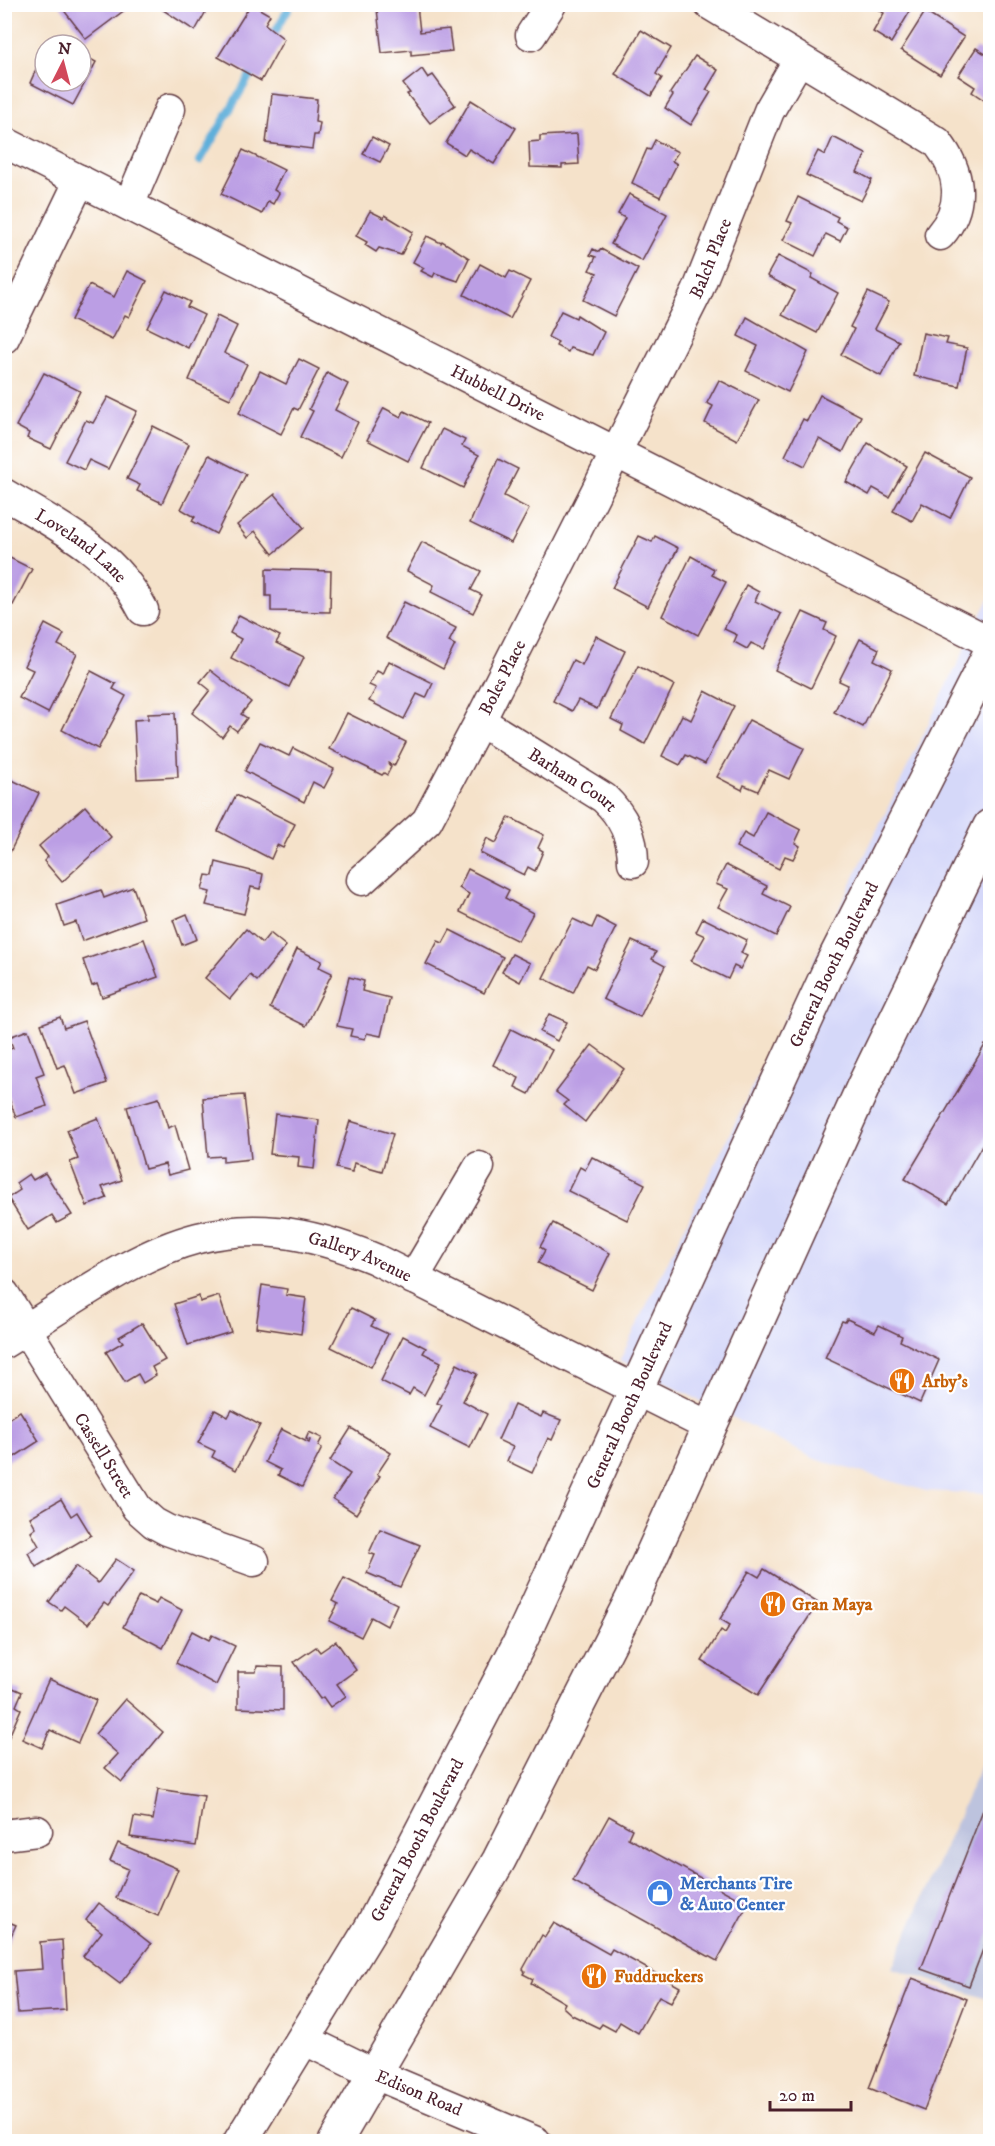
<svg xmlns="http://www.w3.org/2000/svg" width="995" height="2146" font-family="'IM FELL DW Pica',serif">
<rect width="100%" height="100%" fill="#fff"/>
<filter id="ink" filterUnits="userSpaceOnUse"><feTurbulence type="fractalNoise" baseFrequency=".0167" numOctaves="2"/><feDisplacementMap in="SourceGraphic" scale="12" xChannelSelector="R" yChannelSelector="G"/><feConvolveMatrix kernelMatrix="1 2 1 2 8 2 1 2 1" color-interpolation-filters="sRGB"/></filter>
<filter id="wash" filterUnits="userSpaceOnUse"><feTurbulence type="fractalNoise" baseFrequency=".008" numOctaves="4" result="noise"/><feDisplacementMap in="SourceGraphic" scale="24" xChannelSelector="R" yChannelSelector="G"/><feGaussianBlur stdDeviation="1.35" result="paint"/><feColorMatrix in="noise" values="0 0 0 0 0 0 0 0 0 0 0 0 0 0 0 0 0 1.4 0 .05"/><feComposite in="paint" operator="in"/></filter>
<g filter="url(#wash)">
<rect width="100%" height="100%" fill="#f5e2ca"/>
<polygon fill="#d5d8f9" points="990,597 990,1494 926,1491 815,1459 620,1360"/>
<polygon fill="#bdc3de" points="990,1744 990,2000 892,1968"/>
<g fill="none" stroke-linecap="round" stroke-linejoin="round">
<g stroke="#5fafda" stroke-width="8">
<polyline points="270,41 291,4"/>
<polyline points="200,161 256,65"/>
</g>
</g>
<g id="blocks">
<g fill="#bb9ee4">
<polygon points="59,4 123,4 126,9 86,39"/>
<polygon points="154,4 210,4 195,31"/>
<polygon points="251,4 270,15 265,24 284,39 261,81 218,57"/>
<polygon points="870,4 906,4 912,8 891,43 873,32 884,13"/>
<polygon points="417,5 420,32 449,29 452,51 411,55 411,50 382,53 377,9"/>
<polygon points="925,12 964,37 940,75 901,50"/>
<polygon points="641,30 671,48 656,74 662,78 651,96 615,74"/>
<polygon points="54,40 64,45 51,45"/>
<polygon points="976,48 990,57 990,104 972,92 975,87 958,76"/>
<polygon points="45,49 45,81 81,81 81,54 96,62 73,105 30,83"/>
<polygon points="695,56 718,70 706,90 711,92 691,125 665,108 673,95 670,93"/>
<polygon points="422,69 428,78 433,75 455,105 430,123 407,94 410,93 403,84"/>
<polygon points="272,94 317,99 315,122 320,123 318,135 314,135 312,149 266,143"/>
<polygon points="471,100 516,128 494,164 469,149 465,155 446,143"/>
<polygon points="577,134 579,164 562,165 562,168 530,167 529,142 540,141 540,136"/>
<polygon points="372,137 389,146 380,162 363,154"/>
<polygon points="833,137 866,154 857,172 872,180 861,201 806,175 818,151 825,155"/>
<polygon points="655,140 678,152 672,161 677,164 660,197 632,183 647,149 650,150"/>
<polygon points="243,150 284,170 274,190 279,193 273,204 268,201 262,214 221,194"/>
<polygon points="629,194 667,214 642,261 611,244 625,218 618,214"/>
<polygon points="798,197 838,217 836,221 847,227 840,241 826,234 815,256 783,240 792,223 787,221"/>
<polygon points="370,211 384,218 385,215 413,232 401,255 379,248 376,252 365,245 367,242 356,236"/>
<polygon points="427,236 441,243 442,241 469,258 458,281 435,273 433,277 421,271 424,268 413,262"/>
<polygon points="593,249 599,252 601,249 638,269 614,316 583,300 597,273 589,270 596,257 590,255"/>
<polygon points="778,256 813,274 811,278 838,293 817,333 782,315 795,291 767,276"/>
<polygon points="480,264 506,278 510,271 530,281 510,319 464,295"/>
<polygon points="127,271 147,281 129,317 125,315 112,340 71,320 89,285 114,297"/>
<polygon points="166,290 190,302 187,307 204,315 188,348 147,328"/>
<polygon points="868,292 889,302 875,329 899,341 881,376 841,355 854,329 850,327"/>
<polygon points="561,311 576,318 577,315 604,332 593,355 570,348 568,352 556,346 558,342 548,337"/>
<polygon points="217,316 237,326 224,353 247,364 230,399 189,380"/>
<polygon points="747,317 808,352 788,392 746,371 758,346 738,336"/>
<polygon points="923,333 948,338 946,344 967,348 959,386 914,376"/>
<polygon points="299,359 319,369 298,410 294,408 281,434 239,413 260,371 286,384"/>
<polygon points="44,373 80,391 51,449 27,438 29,433 16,426"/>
<polygon points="327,373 348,384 335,410 358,422 341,457 300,437 313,411 309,409"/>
<polygon points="719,380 759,400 737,440 705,423 713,406 707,403"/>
<polygon points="820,395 861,416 843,452 819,439 805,466 785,456 803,419 807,421"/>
<polygon points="108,397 137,411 108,469 89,460 84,470 65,461 86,420 93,423"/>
<polygon points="384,408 401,417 404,411 428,423 408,461 367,440"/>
<polygon points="153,426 189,444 162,503 137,491 140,485 127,479"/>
<polygon points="442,429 465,440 462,446 479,455 463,488 423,468"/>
<polygon points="868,443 907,466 889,497 873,488 869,495 846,482"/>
<polygon points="925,453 970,477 950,518 922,503 912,521 893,511"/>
<polygon points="209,455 246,474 216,534 192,521 195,517 181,509"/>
<polygon points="498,459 518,469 504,496 529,509 511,543 470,523"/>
<polygon points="275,494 304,528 273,554 255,531 247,538 237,525"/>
<polygon points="639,536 652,542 655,536 678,548 648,607 612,588"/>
<polygon points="422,542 481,571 471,590 482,595 473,613 431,592 434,585 407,571"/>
<polygon points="4,555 32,569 13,605 4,601"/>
<polygon points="691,556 714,569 712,575 726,582 698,635 662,616"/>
<polygon points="266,569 331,571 330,612 271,611 271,596 266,596"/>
<polygon points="746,585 759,592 755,601 781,614 764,649 751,643 747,649 734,642 737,635 724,629"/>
<polygon points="404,602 456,628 449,642 455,645 443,669 386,638"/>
<polygon points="803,612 827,623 824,630 836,636 811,688 775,670"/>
<polygon points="239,615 280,636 276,643 304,657 289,687 231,658 241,639 230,633"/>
<polygon points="45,624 64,634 58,645 77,654 48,713 19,698 33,670 24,666"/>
<polygon points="596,636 625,651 597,709 578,700 572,711 553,701 573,660 582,665"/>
<polygon points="860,639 879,649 874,660 892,669 863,727 834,712 848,685 839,681"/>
<polygon points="389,661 433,683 426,698 417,694 404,719 369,701 376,688 369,685 377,671 383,674"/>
<polygon points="638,666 674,685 645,744 621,731 623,725 611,719"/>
<polygon points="210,670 251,702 241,714 247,718 237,731 230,726 222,737 192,713 210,690 200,682"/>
<polygon points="91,671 116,684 113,689 126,696 98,749 62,730"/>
<polygon points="705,691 734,706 705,764 686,755 680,765 662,756 682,715 691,720"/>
<polygon points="175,713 178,777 137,779 134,720 148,719 148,714"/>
<polygon points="347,713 406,742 394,766 388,763 391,767 387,775 384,773 382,775 329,749"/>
<polygon points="749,720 804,748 789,779 769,770 758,791 744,785 742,790 717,777"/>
<polygon points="260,742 289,756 293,748 334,769 324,788 313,782 304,802 245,771"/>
<polygon points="4,776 39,793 10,852 4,849"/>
<polygon points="236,795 295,824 283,848 277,845 271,859 218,831"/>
<polygon points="85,806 111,837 62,882 44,861 48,857 39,846"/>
<polygon points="766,812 801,830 795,843 800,846 793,859 785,856 779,869 736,847 744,833 753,838"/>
<polygon points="509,817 544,835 538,848 543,851 535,871 528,867 524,875 480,853 487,838 496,843"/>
<polygon points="216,862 263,874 260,889 251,887 244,914 206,905 210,892 202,890 206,875 213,876"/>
<polygon points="726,865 767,886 763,894 790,907 776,936 718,907 728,889 716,884"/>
<polygon points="468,869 509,890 505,898 533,913 518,941 460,912 469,894 459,888"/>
<polygon points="133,887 144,918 82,941 76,922 64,926 57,905 101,890 104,898"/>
<polygon points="187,914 197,939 182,945 173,920"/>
<polygon points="597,917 616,927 595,969 587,965 573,993 543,978 573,919 592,928"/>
<polygon points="703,918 747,940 741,953 747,956 740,969 734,966 728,979 691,961 705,936 696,932"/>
<polygon points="246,929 262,943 270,933 286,946 257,981 250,975 230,999 205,978"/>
<polygon points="450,930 503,957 484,993 426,964 438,941 443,943"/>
<polygon points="144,939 158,977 102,997 97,984 92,986 83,960"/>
<polygon points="632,941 656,952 652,959 665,966 640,1017 603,999"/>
<polygon points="297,949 322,961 319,967 332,973 306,1026 270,1008"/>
<polygon points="512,954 530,963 520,982 502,972"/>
<polygon points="349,977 364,981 362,991 390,998 381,1036 367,1033 365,1039 350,1036 352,1029 337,1026"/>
<polygon points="549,1014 567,1022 557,1041 540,1032"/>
<polygon points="60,1017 64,1028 84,1021 107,1083 76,1094 65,1065 57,1068 41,1024"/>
<polygon points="511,1029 552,1050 529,1094 515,1087 519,1078 493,1065"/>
<polygon points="28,1030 44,1073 36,1076 47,1106 16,1117 4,1086 4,1051 13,1048 9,1037"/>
<polygon points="592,1045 624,1069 585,1122 564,1105 568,1101 556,1092"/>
<polygon points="985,1045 990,1048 990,1131 948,1204 905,1179"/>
<polygon points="244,1095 251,1159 223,1162 223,1156 208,1157 203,1098"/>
<polygon points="159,1098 168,1128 175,1125 188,1170 168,1175 165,1164 145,1169 127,1107"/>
<polygon points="275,1114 319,1120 314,1169 298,1167 299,1157 270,1154"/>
<polygon points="98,1118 122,1180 102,1187 107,1198 87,1206 70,1162 78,1159 67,1130"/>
<polygon points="350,1121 393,1134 382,1171 354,1163 352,1172 336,1168"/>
<polygon points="592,1157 645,1184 627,1220 568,1191 580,1167 585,1170"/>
<polygon points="45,1173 72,1215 57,1223 52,1215 28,1230 8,1198 20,1190 16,1183 29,1174 33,1180"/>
<polygon points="553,1223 610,1253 592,1290 538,1263 545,1250 540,1247"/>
<polygon points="262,1285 287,1289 286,1295 306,1298 301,1334 256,1327"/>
<polygon points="199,1296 200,1302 219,1296 231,1332 188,1345 174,1304"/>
<polygon points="351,1308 375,1320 371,1326 388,1334 371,1367 331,1347"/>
<polygon points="847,1319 875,1332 879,1325 902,1336 900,1341 939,1360 920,1403 825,1358 842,1321 845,1322"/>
<polygon points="142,1323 165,1360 152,1367 156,1375 143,1383 138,1374 125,1382 106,1352 123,1342 119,1337"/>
<polygon points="403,1336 426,1348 423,1353 441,1362 424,1395 413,1388 409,1395 381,1381"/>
<polygon points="457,1364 477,1374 463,1401 487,1414 470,1448 430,1428 442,1405 437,1403"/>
<polygon points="514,1405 541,1417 543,1413 561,1420 552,1440 548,1438 532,1473 507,1461 513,1447 498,1440"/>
<polygon points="215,1410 228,1417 232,1410 260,1425 236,1470 212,1457 215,1451 198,1443"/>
<polygon points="20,1411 39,1441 5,1463 5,1421"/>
<polygon points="351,1428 391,1453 377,1474 380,1476 356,1514 333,1499 350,1474 330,1461"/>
<polygon points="281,1429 309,1443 310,1440 306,1439 309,1432 322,1438 318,1446 322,1448 302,1487 278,1475 281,1470 265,1462"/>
<polygon points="61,1499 71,1516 77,1512 91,1535 36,1567 28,1553 39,1546 31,1532 36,1528 30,1517"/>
<polygon points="380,1529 420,1545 400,1587 367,1573 375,1555 369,1553"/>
<polygon points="116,1559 134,1571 108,1606 104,1603 88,1624 64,1606 61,1610 49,1602 76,1566 98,1583"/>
<polygon points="764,1569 818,1603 758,1695 702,1661 721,1630 725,1633 730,1625 720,1619 749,1571 759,1577"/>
<polygon points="344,1578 397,1604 387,1626 371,1617 361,1637 329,1621 338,1604 332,1601"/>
<polygon points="139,1596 156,1604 159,1598 182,1610 163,1648 123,1627"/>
<polygon points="192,1631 209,1640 212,1635 235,1646 216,1685 176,1663"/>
<polygon points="336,1641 356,1670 337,1684 346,1696 330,1707 323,1697 320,1699 294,1662 316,1647 320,1652"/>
<polygon points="257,1666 283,1667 283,1710 238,1708 238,1672 256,1672"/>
<polygon points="49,1679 96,1700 78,1743 50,1730 42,1748 22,1739"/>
<polygon points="6,1685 22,1692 16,1706 21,1709 4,1748"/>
<polygon points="125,1699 163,1732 122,1782 105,1768 118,1754 95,1734"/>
<polygon points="158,1789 204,1796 196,1846 130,1837 134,1817 153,1820"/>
<polygon points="990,1792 990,1931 969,1986 921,1969"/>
<polygon points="609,1816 632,1829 628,1838 748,1904 717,1961 573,1881"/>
<polygon points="118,1843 178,1869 158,1916 116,1898 128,1869 110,1861"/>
<polygon points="99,1903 151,1944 120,1984 83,1956 102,1932 86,1920"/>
<polygon points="4,1920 16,1925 4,1951"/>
<polygon points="554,1923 609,1954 612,1949 680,1987 671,2002 659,1996 638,2033 620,2022 615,2031 602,2024 599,2028 572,2015 563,2007 565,2003 531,1983 533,1979 523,1974 525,1971 523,1969 542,1935 545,1937"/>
<polygon points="62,1940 66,2010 18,2013 14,1971 42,1969 40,1942"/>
<polygon points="912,1978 967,1999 924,2110 869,2088"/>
</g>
</g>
</g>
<g filter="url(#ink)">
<use href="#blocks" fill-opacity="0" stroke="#643c43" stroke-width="1.5"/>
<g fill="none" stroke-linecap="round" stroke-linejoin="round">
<defs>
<g id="street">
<path d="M709 4 937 142C960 171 966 205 940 235"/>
<polyline points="531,35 551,4"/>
<path id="s1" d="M4 142 990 642"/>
<polyline points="129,205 170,109"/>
<polyline points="4,338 80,180"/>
<path id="s2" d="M4 494C58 526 114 552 143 610"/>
<path id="s3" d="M480 721 604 798C623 816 633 836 633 862"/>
<path id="s4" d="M362 880 427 821 480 721 697 292 769 111 799 59"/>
<polyline points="413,1279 479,1167"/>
<path id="s5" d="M4 1294 137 1508 154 1523 167 1530 254 1561"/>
<path id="s6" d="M4 1343C138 1260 211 1190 375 1259L710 1427"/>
<polyline points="4,1835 37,1831"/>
<path id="s7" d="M303 2039 375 2074 536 2142"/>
</g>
<g id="highway">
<path id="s8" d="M240 2142 370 1930 520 1642 831 966 990 653"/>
<polyline points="335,2142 499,1860 632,1599 863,1087 990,826"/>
</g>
</defs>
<use href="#street" stroke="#643c43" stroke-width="33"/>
<use href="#highway" stroke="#643c43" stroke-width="36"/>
<use href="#street" stroke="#fff" stroke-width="30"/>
<use href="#highway" stroke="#fff" stroke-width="33"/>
</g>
</g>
<defs>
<symbol id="restaurant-disc" viewBox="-11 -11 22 22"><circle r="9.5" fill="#e8710a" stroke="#fff"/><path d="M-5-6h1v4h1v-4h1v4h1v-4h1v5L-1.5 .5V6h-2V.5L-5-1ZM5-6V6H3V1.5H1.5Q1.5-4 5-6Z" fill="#fff"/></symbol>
<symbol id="shop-disc" viewBox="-11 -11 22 22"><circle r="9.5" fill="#3f7fe0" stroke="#fff"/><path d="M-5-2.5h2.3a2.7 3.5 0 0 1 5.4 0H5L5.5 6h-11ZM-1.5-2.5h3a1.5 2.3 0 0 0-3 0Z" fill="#fff"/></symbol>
</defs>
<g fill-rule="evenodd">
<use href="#restaurant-disc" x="887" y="1366" width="30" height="30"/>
<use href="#restaurant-disc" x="758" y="1589" width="30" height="30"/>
<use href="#shop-disc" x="645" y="1878" width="30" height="30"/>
<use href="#restaurant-disc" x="579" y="1961" width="30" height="30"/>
</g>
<g text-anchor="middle" stroke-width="4.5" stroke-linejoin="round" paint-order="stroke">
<g font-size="18" fill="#4a1f2b" stroke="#fff">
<text dy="6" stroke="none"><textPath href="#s4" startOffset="718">Balch Place</textPath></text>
<text dy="6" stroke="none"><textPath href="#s1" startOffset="554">Hubbell Drive</textPath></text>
<text dy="6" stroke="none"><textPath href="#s2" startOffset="93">Loveland Lane</textPath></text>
<text dy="6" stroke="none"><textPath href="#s4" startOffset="250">Boles Place</textPath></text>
<text dy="6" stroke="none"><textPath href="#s3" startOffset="110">Barham Court</textPath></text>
<text dy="6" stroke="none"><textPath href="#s8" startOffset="1320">General Booth Boulevard</textPath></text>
<text dy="6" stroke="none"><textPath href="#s6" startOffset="388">Gallery Avenue</textPath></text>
<text dy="6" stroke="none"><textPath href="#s8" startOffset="834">General Booth Boulevard</textPath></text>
<text dy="6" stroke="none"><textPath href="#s5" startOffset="190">Cassell Street</textPath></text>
<text dy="6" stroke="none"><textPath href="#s8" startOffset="350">General Booth Boulevard</textPath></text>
<text dy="6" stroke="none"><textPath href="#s7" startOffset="128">Edison Road</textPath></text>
</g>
<g font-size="18" font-weight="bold" fill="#c56008" stroke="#fff" text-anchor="start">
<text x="922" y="1387">Arby's</text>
<text x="792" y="1610">Gran Maya</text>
<text x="614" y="1982">Fuddruckers</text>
</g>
<g font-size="18" font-weight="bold" fill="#366cbe" stroke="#fff" text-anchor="start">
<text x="680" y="1889">Merchants Tire<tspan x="680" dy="21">&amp; Auto Center</tspan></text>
</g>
</g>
<rect width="995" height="2146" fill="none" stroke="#fff" stroke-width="24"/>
<g transform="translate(63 63) rotate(6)"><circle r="28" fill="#ffffff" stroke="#b7a5aa" stroke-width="1.5"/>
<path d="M0-4.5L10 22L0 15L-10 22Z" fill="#d1495b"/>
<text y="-9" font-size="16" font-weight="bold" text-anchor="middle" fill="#4a1f2b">N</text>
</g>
<path d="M770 2101v9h81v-9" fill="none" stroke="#4a1f2b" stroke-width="3"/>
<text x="779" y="2101" font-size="18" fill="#4a1f2b" stroke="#ffffff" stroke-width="4.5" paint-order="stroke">20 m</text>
</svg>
